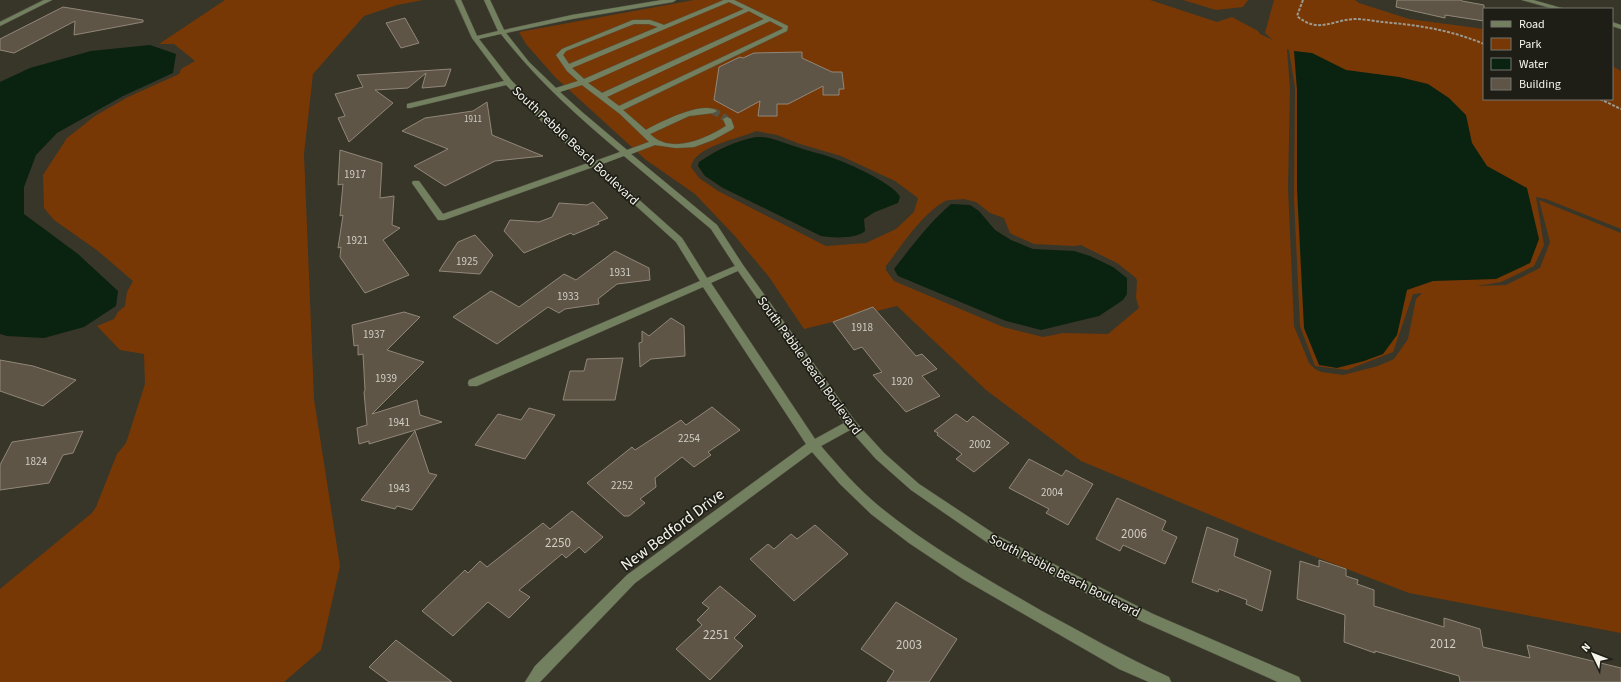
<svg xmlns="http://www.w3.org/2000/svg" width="1621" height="682" font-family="'Source Sans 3',sans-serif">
<rect width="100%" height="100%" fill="#383628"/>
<g fill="#773806" fill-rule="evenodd">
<polygon points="225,0 423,0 397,5 364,16 313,74 304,154 314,399 340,566 321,650 284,682 0,682 0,589 92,513 96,507 117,454 126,443 145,384 144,354 120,350 97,326 114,319 118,312 125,306 127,292 133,281 98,251 54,220 44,208 43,175 67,138 95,116 128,97 177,75 180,73 181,69 195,61 174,44 159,44"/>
<path d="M694 0H1150L1217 22 1232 17 1258 31 1260 34 1273 40 1265 33 1274 0H1355L1359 3 1409 19 1484 29V99H1612V66L1621 71V229L1546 199 1536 197 1544 245 1534 266 1501 282 1477 286 1506 285 1540 268 1550 242 1539 200 1621 233V633L1409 593 1249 531 1081 461 986 390 897 306 804 329 769 277 734 235 695 194 646 160 555 77 526 44 519 32ZM1287 49 1289 50 1295 88 1294 200 1300 326 1315 366 1347 370 1393 352 1413 294 1422 293 1416 299 1408 339 1394 359 1378 366 1343 375 1321 372 1315 369 1309 363 1294 326 1288 187 1290 89ZM756 131 777 135 800 144 841 156 895 181 918 198 914 212 896 229 866 243 826 246 718 191 699 178 691 167C694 146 739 139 756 131ZM964 199 976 202 990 213 1004 218 1010 233 1016 236 1034 244 1074 246 1081 245 1117 263 1136 278 1137 281 1136 298 1139 308 1108 334 1063 333 1043 337 1003 327 894 281 886 270V266C902 245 922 214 945 201 950 199 958 200 964 199Z"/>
<polygon points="1183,0 1248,0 1243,7 1216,10"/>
</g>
<g fill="#0a2210">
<polygon points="150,45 176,54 173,73 123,96 57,133 36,155 24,187 24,214 78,254 118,291 116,306 84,327 44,338 7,336 0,334 0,82 30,68 91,51"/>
<polygon points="1294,51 1312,53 1346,70 1399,77 1428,84 1449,98 1466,115 1472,143 1487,166 1527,188 1539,239 1530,263 1496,279 1433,281 1407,290 1397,335 1383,354 1364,361 1337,368 1319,365 1304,328 1297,189 1297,90"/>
<path d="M756 137C771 136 782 143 797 147 810 152 825 154 838 160 852 165 894 184 900 197L898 203 875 212 864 219 865 231C856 239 833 238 821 236L723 188 705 176 698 166 699 162C717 150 735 141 756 137Z"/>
<path d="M951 204 970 205 979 211 995 230 1011 240 1033 249 1074 251 1090 256 1113 267 1127 278V294L1123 300 1099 316 1041 330 1006 321 898 276 894 269C912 246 929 223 951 204Z"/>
</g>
<g fill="#5e5547" stroke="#918779">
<polygon points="1397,0 1461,0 1462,1 1484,5 1484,21 1445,15 1445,18 1396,7"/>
<polygon points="63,7 143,20 143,22 74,35 75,21 14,53 0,50 0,39"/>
<polygon points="405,18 419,43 401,48 386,23"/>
<polygon points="802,52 802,58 832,72 842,72 844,89 839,89 839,95 823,95 823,86 788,104 777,104 777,116 758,116 760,101 738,113 714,100 719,67 740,57 743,58 754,53"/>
<polygon points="451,69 445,86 422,88 426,73 408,88 375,90 393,103 349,142 338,118 345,116 335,94 363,87 357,75"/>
<polygon points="487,102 492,135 543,156 495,161 445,186 414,166 448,149 402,131 425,118 473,111"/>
<polygon points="340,150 382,163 380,198 394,196 392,225 400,228 383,240 409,275 365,293 340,257 341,247 338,248 343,215 340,216 343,184 338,185"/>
<polygon points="593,202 608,218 598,222 599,224 573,235 571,233 524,253 504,231 510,220 539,222 552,217 559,203 587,205"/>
<polygon points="475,235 493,255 480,274 439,271 458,242"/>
<polygon points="615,251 649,268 650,280 617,284 598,299 599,304 565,309 559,313 548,307 497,344 453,317 491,291 519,307 564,274 576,280"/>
<polygon points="873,307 916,356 922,354 937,369 922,376 940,396 906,412 873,375 882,372 862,347 854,350 833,322"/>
<polygon points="404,312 420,317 387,350 424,362 372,414 417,400 420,415 442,422 369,444 369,441 359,444 357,428 367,425 364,392 365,390 363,354 358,355 358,345 354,346 352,325"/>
<polygon points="671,318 684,326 685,356 651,359 640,367 639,343 642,342 642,331 649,336"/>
<polygon points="623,358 615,400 563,400 570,371 584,371 587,359"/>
<polygon points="0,360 33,366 76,380 43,406 0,391"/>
<polygon points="712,407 740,430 708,452 711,455 694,467 682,457 655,478 656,487 640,499 645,503 629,516 624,516 587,483 632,447 635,450 681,420 686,425"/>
<polygon points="529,408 555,415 525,459 475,445 498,414 521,420"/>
<polygon points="956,414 967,422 973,416 1009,443 974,472 956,459 962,454 937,435 938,433 934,431"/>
<polygon points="83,431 73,453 63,455 49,483 0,490 0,465 12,442"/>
<polygon points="415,431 429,473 437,475 412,510 397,506 395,509 361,500"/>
<polygon points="1029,459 1062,476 1066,470 1093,484 1068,525 1046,513 1049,509 1009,488"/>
<polygon points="1117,498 1166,521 1162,530 1177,537 1165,564 1123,545 1120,551 1096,539"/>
<polygon points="572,511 603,537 585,553 579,547 566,558 562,554 519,590 530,597 509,618 488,602 453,636 422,611 465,570 468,573 480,561 487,567 543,523 550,529"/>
<polygon points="815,525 848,554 794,601 750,559 768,544 774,549 791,534 797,539"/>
<polygon points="1207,527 1238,539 1234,556 1271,571 1262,611 1246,604 1247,600 1219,589 1218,592 1192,582"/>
<polygon points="1319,560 1346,569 1346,576 1358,580 1357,584 1374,590 1374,606 1444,627 1444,618 1480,629 1483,647 1530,658 1527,645 1621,668 1621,682 1460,682 1459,676 1375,651 1375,653 1344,642 1345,615 1297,599 1300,561 1319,567"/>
<polygon points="720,586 756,616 734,638 743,646 710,680 676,649 702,625 697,620 709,608 702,603"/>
<polygon points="896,602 957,639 929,682 887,682 894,671 861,649"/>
<polygon points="396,640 452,682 389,682 369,667"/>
</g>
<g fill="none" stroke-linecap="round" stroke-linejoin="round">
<polyline stroke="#545345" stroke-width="7" stroke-dasharray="7 3.5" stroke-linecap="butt" points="713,111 727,119"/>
<defs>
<g id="minor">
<polygon points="44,0 52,0 0,26 0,22"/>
<path d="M455 0H461L477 36 498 31 484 0H490L504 30 572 15 662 0H676L673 2 572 19 506 33 529 62 556 88 578 81 567 71 556 55 562 49 633 20H650L664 25 724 0H734L788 26 787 31 623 110 646 130C659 123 703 100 717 111L713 113 689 116 650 134C671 155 705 139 726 126L723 119 727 117 731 119 734 127 733 129 713 140 694 147 676 148 655 145 631 154 717 225 743 265 855 421 884 453 919 484 996 535 1153 614 1299 677 1301 682H1278L1143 622 988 543 911 490 876 459 850 430 821 446C839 467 858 489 880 507 929 547 985 578 1040 610 1083 633 1124 657 1169 677L1171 682H1149L1119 669 963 579 909 543 871 514 840 484 812 452 635 583 540 682H525L535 666 627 575 806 444 703 287 477 386H469L468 383 469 380 700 281 676 242 593 167 444 220H438L412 183 413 181H419L443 214 588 163 546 126 506 85 410 108H407V104L504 81 472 38ZM729 2 744 9 584 79 572 68ZM749 11 764 19 602 93 588 83ZM770 21 783 28 782 29 619 106 607 97ZM634 24H649L658 27 569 64 563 55 566 51ZM501 34C536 79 576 115 620 152L595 161 552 122 511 80 479 39ZM582 85 620 114 649 142 627 150 582 112 560 92ZM624 156 711 229 735 266 707 278 682 238 600 165ZM738 271 844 423 815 439 711 283Z"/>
<polygon points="1522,0 1533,0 1565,9 1554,9"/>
<polygon points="1612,22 1621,25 1621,29 1612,26"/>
</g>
</defs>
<use href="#minor" stroke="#565547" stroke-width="1"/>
<g stroke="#9c9a8f" stroke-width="2" stroke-dasharray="3 1.5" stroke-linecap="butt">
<path d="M1303 0 1297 16C1318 34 1332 20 1355 19 1364 19 1374 21 1382 22 1418 25 1451 30 1484 44"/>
<polyline points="1600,99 1621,109"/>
</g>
<use href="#minor" fill="#73805f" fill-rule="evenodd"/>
</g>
<g text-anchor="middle" stroke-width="3.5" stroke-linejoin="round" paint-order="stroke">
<g font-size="9" fill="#d0cdc3">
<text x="473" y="122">1911</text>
</g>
<g font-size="11" fill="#d0cdc3">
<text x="355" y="178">1917</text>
<text x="357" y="244">1921</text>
<text x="467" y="265">1925</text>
<text x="620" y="276">1931</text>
<text x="568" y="300">1933</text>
<text x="862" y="331">1918</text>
<text x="374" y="338">1937</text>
<text x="386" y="382">1939</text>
<text x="902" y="385">1920</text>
<text x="399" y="426">1941</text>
<text x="689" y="442">2254</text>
<text x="980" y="448">2002</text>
<text x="36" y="465">1824</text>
<text x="622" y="489">2252</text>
<text x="399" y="492">1943</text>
<text x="1052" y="496">2004</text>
</g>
<g font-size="13" fill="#f6f5ec" stroke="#1e1e17">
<text transform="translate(576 145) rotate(43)" y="5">South Pebble Beach Boulevard</text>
<text transform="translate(810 365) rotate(54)" y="5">South Pebble Beach Boulevard</text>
<text transform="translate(1065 575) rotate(27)" y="5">South Pebble Beach Boulevard</text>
</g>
<g font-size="13" fill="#d0cdc3">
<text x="1134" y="538">2006</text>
<text x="558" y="547">2250</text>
<text x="716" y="639">2251</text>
<text x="1443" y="648">2012</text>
<text x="909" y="649">2003</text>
</g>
<g font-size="16" fill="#f6f5ec" stroke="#1e1e17">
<text transform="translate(672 529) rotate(-37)" y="6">New Bedford Drive</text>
</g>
</g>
<rect x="1483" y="8" width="130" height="92" fill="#1e1e17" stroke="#74746c"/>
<rect x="1491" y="21" width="20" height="6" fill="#73805f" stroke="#74746c"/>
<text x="1519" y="28" font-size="12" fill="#f6f5ec">Road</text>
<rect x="1491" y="38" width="20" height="12" fill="#773806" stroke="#74746c"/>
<text x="1519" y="48" font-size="12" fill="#f6f5ec">Park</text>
<rect x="1491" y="58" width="20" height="12" fill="#0a2210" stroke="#74746c"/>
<text x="1519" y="68" font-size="12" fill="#f6f5ec">Water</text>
<rect x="1491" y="78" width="20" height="12" fill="#5e5547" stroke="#74746c"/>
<text x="1519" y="88" font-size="12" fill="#f6f5ec">Building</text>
<g transform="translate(1593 654) rotate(313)" stroke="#1e1e17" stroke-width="3" paint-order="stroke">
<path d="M0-3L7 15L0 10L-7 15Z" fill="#f6f5ec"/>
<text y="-6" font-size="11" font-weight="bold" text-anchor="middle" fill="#f6f5ec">N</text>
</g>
</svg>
